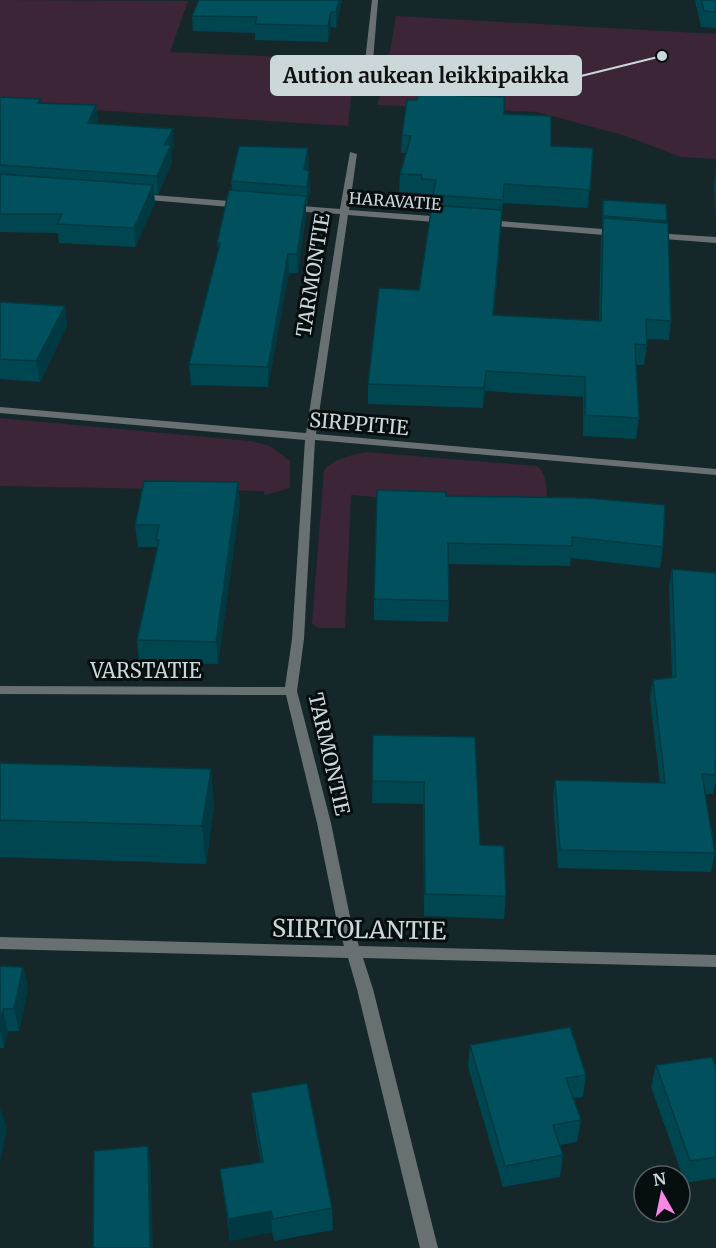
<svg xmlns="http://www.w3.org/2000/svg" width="716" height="1248" font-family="Merriweather,serif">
<rect width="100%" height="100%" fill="#16272a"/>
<g fill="#3c2537">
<polygon points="0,0 188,1 170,52 355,60 348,126 0,104"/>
<polygon points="396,16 716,34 716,159 681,157 626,136 537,112 377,105 385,81"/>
<polygon points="0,418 250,441 270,446 290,461 290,488 265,495 264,491 0,486"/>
<path d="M365 452 537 466C549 474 547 499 546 512L351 495 345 628H319L312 624 324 470C335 458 349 456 365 452Z"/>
</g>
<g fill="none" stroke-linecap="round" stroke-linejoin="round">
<g fill="#687072" fill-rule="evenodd">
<polygon points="372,0 378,0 373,61 369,63 365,61"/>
<polygon points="350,152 357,154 349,210 446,217 450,220 446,223 348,215 316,434 716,469 716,475 315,440 304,639 297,691 331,823 350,917 359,946 716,955 716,967 363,958 373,989 438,1248 420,1248 357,989 348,958 0,949 0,937 344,946 336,917 317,823 286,695 0,694 0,686 285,687 292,639 305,440 0,413 0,407 306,433 340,214 289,211 285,208 289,205 340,209"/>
<polygon points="140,194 242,202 246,205 242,208 137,199 136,197"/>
<polygon points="487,220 616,230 620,233 616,236 484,225 483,223"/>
<polygon points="654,233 716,237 716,243 651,238 650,236"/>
</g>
</g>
<g fill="#004650">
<polygon points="342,0 336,28 331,27 328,42 255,40 255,33 193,31 192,16"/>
<polygon points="695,0 716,0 716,28 701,27"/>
<polygon points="0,97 41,103 96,105 98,122 97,124 174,146 171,151 172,163 158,194 154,194 155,203 135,247 59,243 58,233 0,232"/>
<polygon points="504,114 551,146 593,148 588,208 503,203 494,315 599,321 601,237 603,226 602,226 602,210 603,200 666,204 671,321 669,340 647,339 647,345 644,365 636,365 639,418 636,439 583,436 583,397 485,391 483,408 368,404 368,384 419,290 433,205 433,198 421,197 421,193 399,192 400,174 406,153 401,153 402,135"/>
<polygon points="309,166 308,170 309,171 310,189 307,205 306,205 306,215 298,273 289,273 268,387 191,385 189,364 218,250 217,243 232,190 231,181"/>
<polygon points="716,173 716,218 714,183"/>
<polygon points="0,302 65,306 67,326 40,382 0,379"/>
<polygon points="238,482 240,504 218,664 139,662 137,640 157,547 138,547 135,525"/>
<polygon points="446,496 663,547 660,568 571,558 570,566 448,564 449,601 448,622 374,620 374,599"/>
<polygon points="672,569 716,573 716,781 713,794 705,794 715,853 711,872 558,868 553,799 555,780 660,783 650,699 653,680 672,678 669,587"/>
<polygon points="373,735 475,737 480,845 506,896 504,919 424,916 423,804 372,803"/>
<polygon points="0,763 211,769 214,807 206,864 0,857"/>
<polygon points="0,966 23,967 28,989 19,1031 8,1031 4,1048 0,1048"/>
<polygon points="470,1045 586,1075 583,1097 573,1098 581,1120 577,1142 560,1145 563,1155 560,1177 503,1187 468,1067"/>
<polygon points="656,1065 716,1067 716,1178 685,1183 651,1087"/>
<polygon points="251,1093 332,1208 333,1230 274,1241 272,1232 230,1241 220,1169 261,1163 253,1115"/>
</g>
<g fill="#003941">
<polygon points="339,0 342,0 336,28 336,12"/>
<polygon points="331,12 331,27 328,42 328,26"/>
<polygon points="96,105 98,122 90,140 88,123"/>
<polygon points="173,129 174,146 171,151 172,163 158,194 157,176 164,145"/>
<polygon points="308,148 309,166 304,188 304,169"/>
<polygon points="309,171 310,189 307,205 307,187"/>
<polygon points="153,185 155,203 135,247 134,228"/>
<polygon points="306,196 306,215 298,273 297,254"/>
<polygon points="288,254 289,273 268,387 268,367"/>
<polygon points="65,306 67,326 40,382 36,361"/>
<polygon points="486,371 485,391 483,408 484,388"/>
<polygon points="238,482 240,504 218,664 216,642"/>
<polygon points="211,769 214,807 206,864 202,826"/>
<polygon points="23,967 28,989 19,1031 14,1009"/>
<polygon points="3,1009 8,1031 4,1048 0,1031 0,1021"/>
<polygon points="1,1108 7,1130 0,1163 0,1114"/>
<polygon points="148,1146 151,1168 153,1248 150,1248"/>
<polygon points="271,1211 272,1232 230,1241 228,1219"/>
</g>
<g fill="#00515d" stroke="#003941" stroke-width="1.5">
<polygon points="199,0 339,0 336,12 331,12 328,26 255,24 257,17 192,16"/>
<polygon points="701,0 716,0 716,12 704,11"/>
<polygon points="418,94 504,97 504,114 551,116 551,146 593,148 590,190 504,184 503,200 433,195 436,180 422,179 422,175 400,174 411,136 402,135 407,100 417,100"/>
<polygon points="0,97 41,99 38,103 96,105 88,123 173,129 164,145 171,145 157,176 0,165"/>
<polygon points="239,146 308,148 304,169 309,171 307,187 231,181"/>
<polygon points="0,174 153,185 134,228 57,224 62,214 0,214"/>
<polygon points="229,190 306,196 297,254 288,254 268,367 189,364 220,243 217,243"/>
<polygon points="603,200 666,204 667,221 603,216"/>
<polygon points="432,205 502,210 493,315 601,321 603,218 668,223 671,321 646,319 647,345 635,344 639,418 585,415 585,377 486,371 484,388 368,384 379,288 419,290"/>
<polygon points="0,302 65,306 36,361 0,359"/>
<polygon points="144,481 238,482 216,642 137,640 159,540 156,540 159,525 135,525"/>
<polygon points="377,490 446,492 446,496 588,498 665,505 663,547 572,537 572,546 448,543 449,601 374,599"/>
<polygon points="672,569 716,573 716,762 715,762 716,775 702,774 715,853 560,850 555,780 665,783 653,680 676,677"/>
<polygon points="373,735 475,737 480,845 504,846 506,896 425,894 424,782 372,781"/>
<polygon points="0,763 211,769 202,826 0,820"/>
<polygon points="0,966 23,967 14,1009 3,1009 0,1021"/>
<polygon points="570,1027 586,1075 566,1078 581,1120 553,1125 563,1155 505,1166 470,1045"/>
<polygon points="712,1057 716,1067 716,1157 690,1161 656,1065"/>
<polygon points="307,1083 332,1208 273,1219 271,1211 228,1219 220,1169 263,1162 251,1093"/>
<polygon points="148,1146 150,1248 93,1248 94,1151"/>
</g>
<g text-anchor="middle" stroke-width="6" stroke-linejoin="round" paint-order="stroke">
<g font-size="16" fill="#ccd7d9" stroke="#070e10">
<text transform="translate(395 201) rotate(4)" y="6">HARAVATIE</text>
</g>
<g font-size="20" fill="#ccd7d9" stroke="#070e10">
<text transform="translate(313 275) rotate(-81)" y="7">TARMONTIE</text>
<text transform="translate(359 424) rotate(5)" y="7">SIRPPITIE</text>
<text x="146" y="678">VARSTATIE</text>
<text transform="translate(329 754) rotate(77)" y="7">TARMONTIE</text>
</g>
<g font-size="24" fill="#ccd7d9" stroke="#070e10">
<text transform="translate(359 930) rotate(1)" y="8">SIIRTOLANTIE</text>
</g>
</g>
<path fill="none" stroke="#ccd7d9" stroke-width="2" d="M662 56L581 76"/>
<circle fill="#ccd7d9" stroke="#070e10" stroke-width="2" cx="662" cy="56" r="6"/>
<rect fill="#ccd7d9" stroke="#ccd7d9" stroke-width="2" x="271" y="56" width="310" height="39" rx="6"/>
<g font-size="21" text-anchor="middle" font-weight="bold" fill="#111">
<text x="426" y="83">Aution aukean leikkipaikka</text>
</g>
<g transform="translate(662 1194) rotate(351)"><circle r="28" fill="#070e10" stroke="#565e60" stroke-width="1.5"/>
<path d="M0-4.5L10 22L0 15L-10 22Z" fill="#fc86e4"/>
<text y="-9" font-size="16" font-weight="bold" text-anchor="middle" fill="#ccd7d9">N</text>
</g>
</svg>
